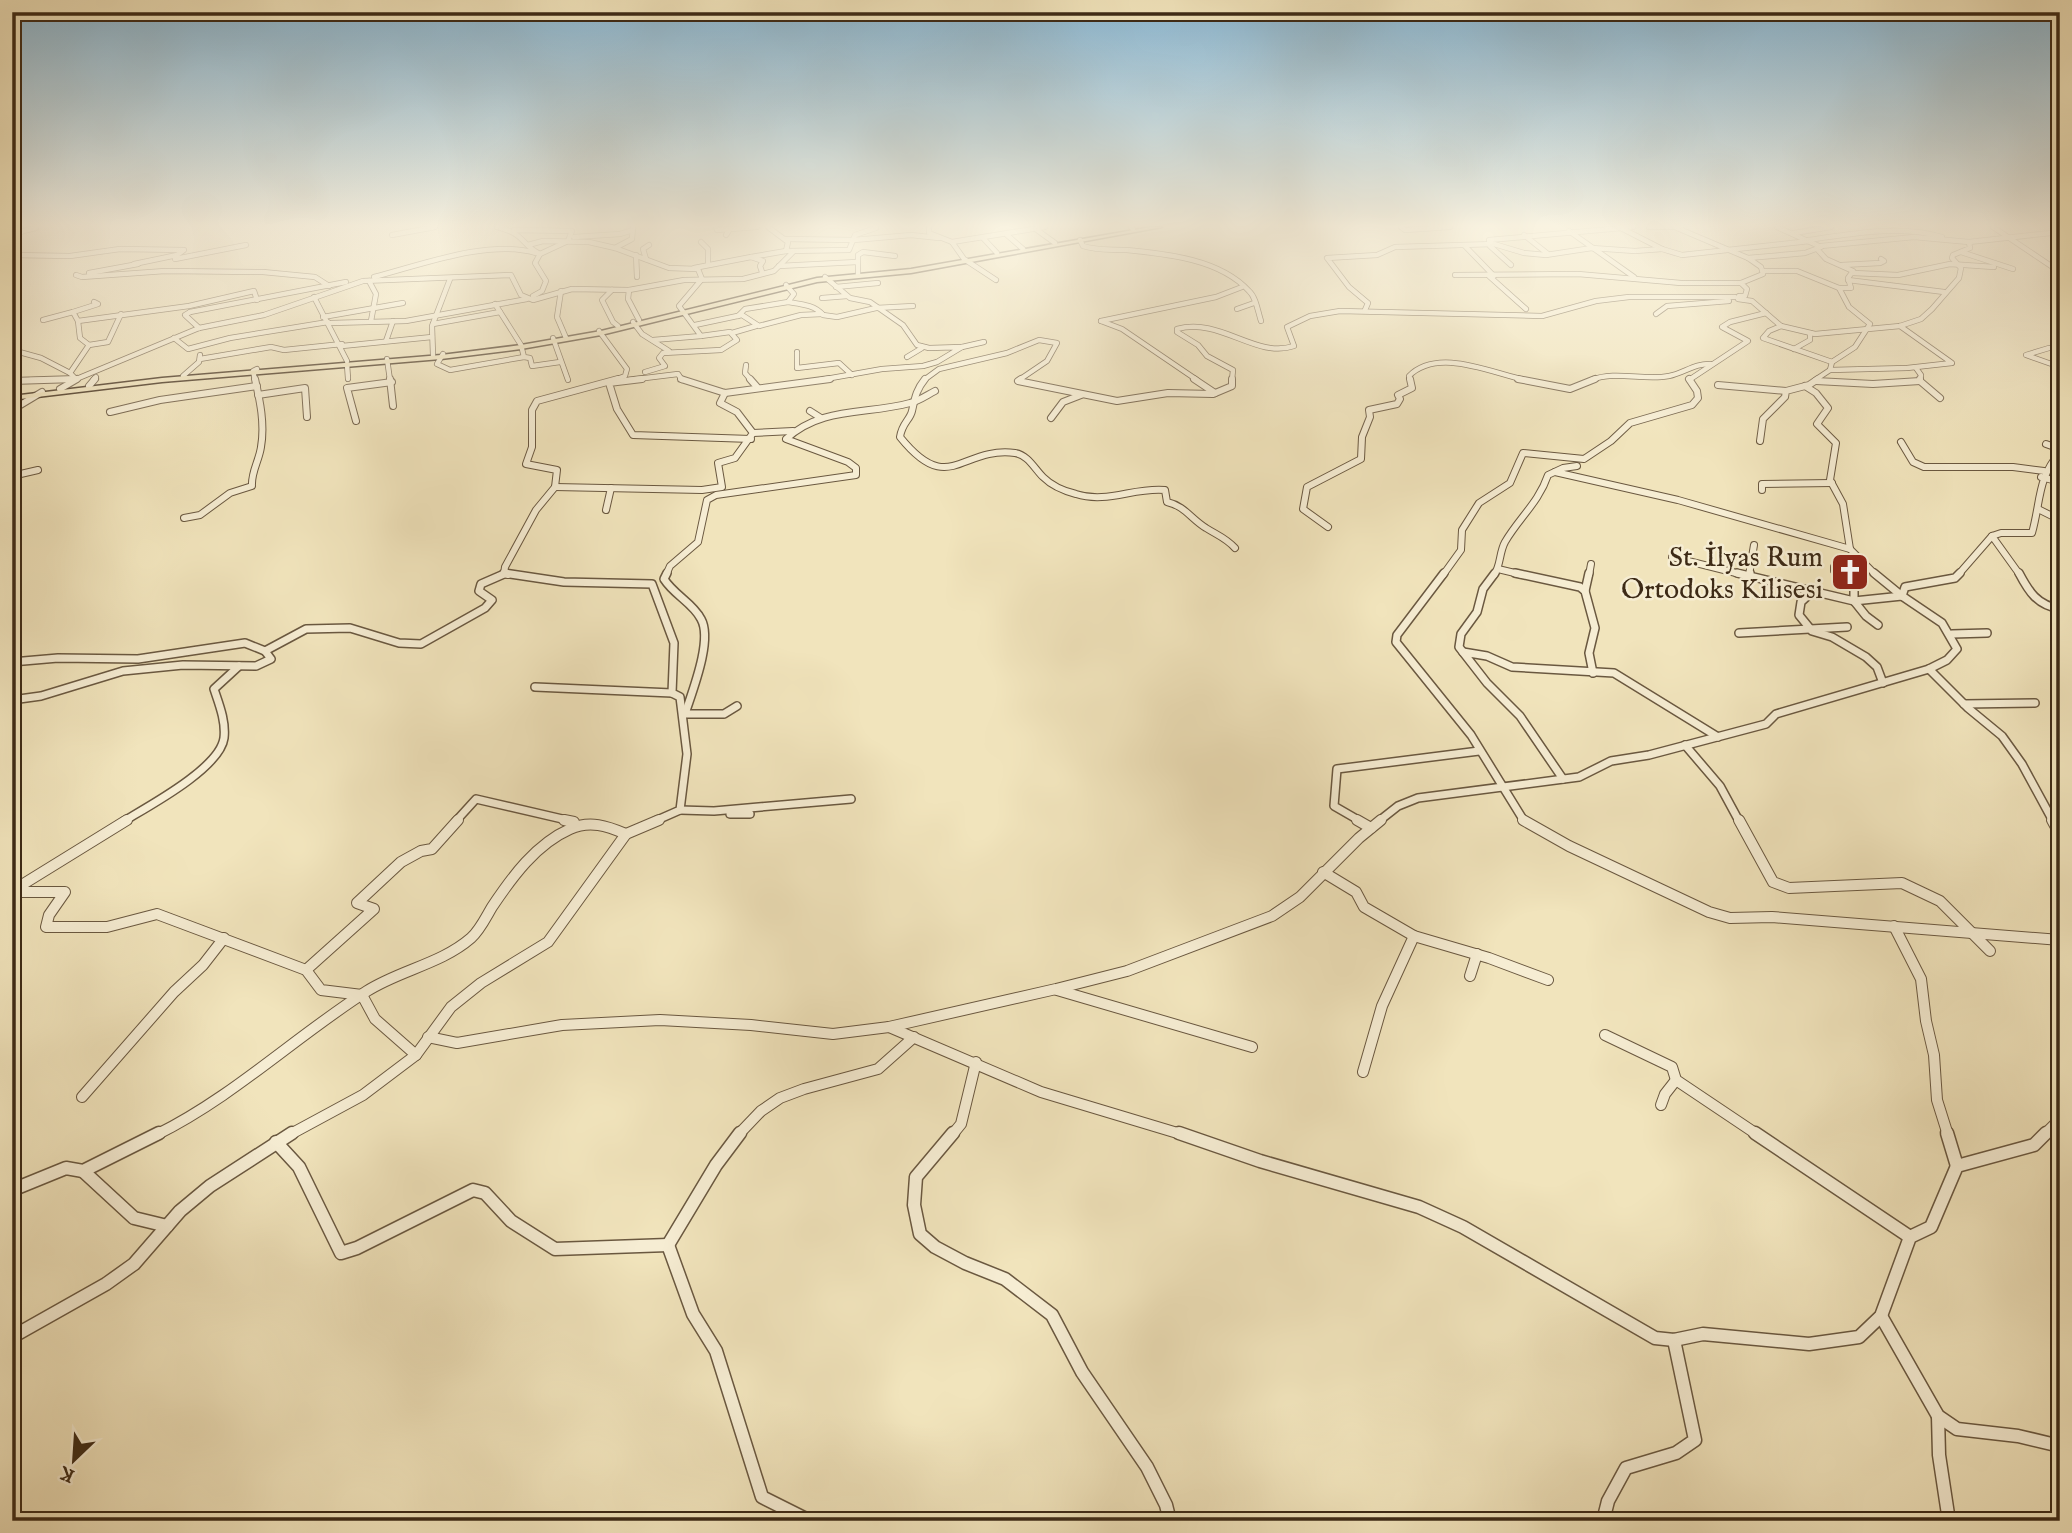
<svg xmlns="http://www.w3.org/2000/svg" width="2072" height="1533" font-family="'IM FELL English',serif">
<rect width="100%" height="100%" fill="#f1e4bc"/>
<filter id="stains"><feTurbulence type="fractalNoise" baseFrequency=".00286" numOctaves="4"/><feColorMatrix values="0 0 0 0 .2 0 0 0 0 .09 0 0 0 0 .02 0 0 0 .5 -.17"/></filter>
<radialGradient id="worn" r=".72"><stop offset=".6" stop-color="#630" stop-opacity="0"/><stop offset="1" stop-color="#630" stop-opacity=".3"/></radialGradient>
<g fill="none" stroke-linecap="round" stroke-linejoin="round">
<defs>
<g id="minor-far4">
<path d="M497 227C526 234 520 244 540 254L568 241 572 231 514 230"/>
<polyline points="716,227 717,230 730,229"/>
<polyline points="768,227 788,242 786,251 849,250 855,235 876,228"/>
<polyline points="929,227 929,233 952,242 964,259 996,280"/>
<polyline points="1131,227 1133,229"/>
<polyline points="1401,227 1405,230 1450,227"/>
<polyline points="1649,227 1681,227"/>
<polyline points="1993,227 2060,272"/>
<polyline points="1621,228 1662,249 1682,255 1810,241"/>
<polyline points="1677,228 1748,258"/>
<polyline points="1037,230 1055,243"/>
<polyline points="1569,231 1634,277"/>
<polyline points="1794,233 1831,227"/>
<polyline points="392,235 435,227"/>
<polyline points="726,235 730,229 757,227"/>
<polyline points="1007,235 1023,249"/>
<polyline points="1524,235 1548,254"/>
<polyline points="574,237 620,234 633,230"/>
<polyline points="12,238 23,231 36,228"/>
<polyline points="983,238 997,253"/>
<polyline points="785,239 854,240 911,235 939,238"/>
<path d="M1080 240 1083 246C1098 251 1111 249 1126 250 1167 254 1220 259 1249 291 1256 297 1258 312 1261 321"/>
<path d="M1808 240C1851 234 1900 224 1942 237"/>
<polyline points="701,242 708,249 708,263"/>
<polyline points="952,242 1045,227"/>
<polyline points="528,245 543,241 589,242 615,248 669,268 698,269 702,279 679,306 701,336 653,340"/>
<polyline points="1465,246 1494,276"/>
<polyline points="1821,246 1914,237 1969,242"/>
<polyline points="615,248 632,239 633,227"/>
<polyline points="1817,249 1826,259 1853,271 1848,278 1851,288 1839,288"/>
<polyline points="1961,252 2013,269"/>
<polyline points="12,255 70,256 120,249 184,250 177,255 134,264"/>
<polyline points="636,255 637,277"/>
<polyline points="751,257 786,251"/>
<polyline points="175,259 246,245"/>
<polyline points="646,259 643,249 649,245"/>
<polyline points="1511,265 1490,246 1489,240 1633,227"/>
<polyline points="1842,265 1880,263 1884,261 1881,259"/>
<polyline points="779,266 857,262"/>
<polyline points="694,268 751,257 763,261 760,266 762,272"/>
<polyline points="1763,271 1797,271 1839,288 1849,307 1870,324 1855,347 1832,362 1830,370 1815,380"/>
<polyline points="89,273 138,264"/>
<polyline points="1853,273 1898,275 1950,264 1994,267"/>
<polyline points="858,274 858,255 863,252 895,256"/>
<polyline points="76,275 82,277 165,271 263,272 315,277 329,286"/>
<polyline points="1455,275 1578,274 1681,283 1741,283"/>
<polyline points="1489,276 1526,309"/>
<path d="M374 277C421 265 488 239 536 253"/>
<polyline points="1848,280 1944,292"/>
<polyline points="369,281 376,294 371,321"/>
<path d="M786 285 794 294 788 302C800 304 815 305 823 315L837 317 876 308 913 306"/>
<polyline points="836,287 878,283"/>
<polyline points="612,290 602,300 613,322 618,326"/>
<polyline points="629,290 628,299 639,320"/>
<polyline points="561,291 557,317 566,338"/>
<polyline points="533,296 542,291 546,281 535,263 540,254"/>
<polyline points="1739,296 1745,296 1747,289 1741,283 1763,274 1761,267 1748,258 1805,253 1821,247 1777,227"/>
<polyline points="314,297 347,361"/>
<polyline points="822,298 847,296"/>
<polyline points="1738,299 1752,301 1781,326 1815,334 1900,326 1921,319 1932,309 1959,278 1961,268 1952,258 1953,255 1970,248 1969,242 2060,232"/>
<polyline points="495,304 521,345 524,357 530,358 532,366 560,362"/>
<polyline points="1237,309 1254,303"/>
<polyline points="1365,310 1368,303 1349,287 1327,258 1377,255 1395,247 1494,244 1524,253 1546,255 1592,248 1635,251 1662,249"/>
<polyline points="190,312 346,282"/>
<polyline points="190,312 185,315 199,328"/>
<polyline points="1656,314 1667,306 1729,301"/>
<polyline points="738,316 745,309 788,302"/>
<polyline points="323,317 403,303"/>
<polyline points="43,320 73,312"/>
<polyline points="78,321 189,306 254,291 257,300"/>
<polyline points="1101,321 1216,297 1242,287"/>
<polyline points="1101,321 1122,329 1197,380"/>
<polyline points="633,322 642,334 669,351"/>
<polyline points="331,323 406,321 527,299"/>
<polyline points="433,324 500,312"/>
<polyline points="695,325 742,315 759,326 801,315 822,314"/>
<polyline points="1781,326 1769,331 1763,338 1832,362"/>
<polyline points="599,331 627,369 625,376 614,380"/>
<polyline points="732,333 756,326"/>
<polyline points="174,338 188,349 230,338 328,322"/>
<polyline points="553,338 568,380"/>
<polyline points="386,341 393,321"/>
<polyline points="89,345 108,342 121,314"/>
<polyline points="342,346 432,337"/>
<polyline points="962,347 984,342"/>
<polyline points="2060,348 2049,348 2026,355 2060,367"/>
<polyline points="1794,349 1810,340 1810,333"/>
<polyline points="12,350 41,358 70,373"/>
<polyline points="797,352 797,368 839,363 852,375"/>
<polyline points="443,354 437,364 450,370 524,357"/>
<polyline points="433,355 432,326 450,279"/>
<polyline points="907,357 922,348"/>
<polyline points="200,359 271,347 284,350 342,344"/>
<polyline points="387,359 390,380"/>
<polyline points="347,364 348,379"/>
<polyline points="746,365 745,373 751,380"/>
<polyline points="1916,368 1921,375 1920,380"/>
<polyline points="1830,370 1907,368 1952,363 1900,326"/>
<polyline points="645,372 665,366 659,358 663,353 721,350 737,340 730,332 701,336"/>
<polyline points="183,376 199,362 200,355"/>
<polyline points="74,377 70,373 89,345 80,338 78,321 73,312 98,304 94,302"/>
<polyline points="30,380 76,379"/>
<polyline points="74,380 199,328 264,315 363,281 511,275 521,295 533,300 572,289 629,290 684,280 743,279 774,271 793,252"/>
<polyline points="93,380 96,377"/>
<polyline points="255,380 253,371 257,369"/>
<polyline points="629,380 678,374 682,380"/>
<polyline points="820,380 882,369 923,366 937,362 962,347 929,348 917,345 903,325 870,302 850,298 825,277"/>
<polyline points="924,380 939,369 1007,353 1039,340 1057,343 1047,361 1019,380"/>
<path d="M1232 380 1233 370 1207 356 1198 345 1177 332V329C1221 317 1255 359 1294 346L1287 327 1310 316 1340 311 1542 316 1596 301 1629 297H1735"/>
<path d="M1410 380 1409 376C1438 347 1491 373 1525 380"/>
<path d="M1591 380C1616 370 1643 381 1669 376 1684 373 1695 363 1711 364"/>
<polyline points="1689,380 1748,341 1722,327 1730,322 1766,313"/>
</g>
<g id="minor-far3">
<polyline points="390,379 393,406"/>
<polyline points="642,379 609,383 617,409 633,435 751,439"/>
<polyline points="681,379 725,393 830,379"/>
<polyline points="750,379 757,387"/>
<path d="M925 379C916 390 915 398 912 411 910 420 902 423 900 437 949 498 961 446 1015 453 1028 455 1034 468 1043 477 1051 485 1064 491 1076 494 1107 504 1134 487 1165 490L1167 502C1185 506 1191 519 1206 528 1217 535 1226 538 1235 548"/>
<polyline points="1021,379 1018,381 1117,401 1168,393 1213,394 1232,386 1232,379"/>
<polyline points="1194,379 1215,393"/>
<polyline points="1518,379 1570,389 1595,379"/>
<polyline points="12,381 76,379"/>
<polyline points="1816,381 1873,384 1920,381 1920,379"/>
<polyline points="1920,381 1940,398"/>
<polyline points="1718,385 1786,391"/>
<polyline points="89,386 95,379"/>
<polyline points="1805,386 1816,393 1828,408 1817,424 1836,443 1830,480 1843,504 1850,549 1876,575"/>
<polyline points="60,389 77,379"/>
<polyline points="258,395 305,388 307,417"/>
<polyline points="12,410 42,392"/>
<polyline points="810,411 821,418"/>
<polyline points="110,412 160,400 257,386"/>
<polyline points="1051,418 1063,402 1081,395"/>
<polyline points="356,421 347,388 392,382"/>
<polyline points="753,433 793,431"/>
<polyline points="1760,441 1763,419 1785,397 1786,391 1809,385 1818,379"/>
<polyline points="1901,442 1913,462 1924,467 2013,467 2044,471"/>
<polyline points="2046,444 2060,449"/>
<polyline points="1555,472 1678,500 1850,549"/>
<polyline points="12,476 38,470"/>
<polyline points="2041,477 2060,482"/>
<polyline points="555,487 702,490 722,487 718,463 735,458 753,433 737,412 720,403 725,393"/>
<polyline points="1762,490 1762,484 1832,483"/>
<polyline points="2038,509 2060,520"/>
<polyline points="606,510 611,488"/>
<path d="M184 518 200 515 230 493 252 486C251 472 259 461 261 447 265 424 260 401 255 379"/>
<polyline points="1328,527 1303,509 1307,487 1361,459 1362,437 1370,417 1369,410 1397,404 1400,399 1398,395 1412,388 1410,379"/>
<polyline points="1992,536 2020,575"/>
<polyline points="1672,557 1744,575"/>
<polyline points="1834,567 1834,571 1839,575"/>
<polyline points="1498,569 1523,575"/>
<polyline points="508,575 504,574 505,567 536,510 555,487 557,470 526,464 532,447 532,410 537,401 618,379"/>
<path d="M666 575 670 566 698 542 707 500 716 495 856 475V468L848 462 786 439C822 406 866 415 910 403 919 401 927 395 935 391"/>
<polyline points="1443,575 1461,550 1462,530 1479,503 1510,483 1523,453 1584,459 1611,441 1630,423 1692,405 1698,398 1697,391 1689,379"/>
<path d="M1494 575C1501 565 1499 553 1505 542 1519 518 1539 502 1548 475L1563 468 1577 466"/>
<polyline points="1589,575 1591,564"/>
<polyline points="1749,575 1754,545"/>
<path d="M1958 575 1992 536 2001 533H2032C2041 501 2037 479 2060 452"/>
</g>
<g id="minor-far2">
<polyline points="504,573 564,582 652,584 674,643 672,693 680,697 687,754 680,810 655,821"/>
<path d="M667 573 664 579C674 595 693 603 701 619 713 640 692 692 685 714H724L737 706"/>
<polyline points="1444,573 1397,635 1396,642 1471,735 1524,821"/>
<polyline points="1495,573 1483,589 1477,612 1461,634 1459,647 1487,683 1520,716 1563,779"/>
<polyline points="1515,573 1580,587 1585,591 1595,628 1589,653 1593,673"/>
<polyline points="1737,573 1854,601 1902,596"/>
<polyline points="1836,573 1854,586 1854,601"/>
<polyline points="1874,573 1902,596"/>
<path d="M2019 573C2029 592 2037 605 2060 609"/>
<polyline points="1749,576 1750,573"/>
<polyline points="1585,591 1589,573"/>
<polyline points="1812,592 1801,602 1799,615 1812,631 1832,637 1866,657 1877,667 1883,683"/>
<polyline points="1854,601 1866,616 1878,625"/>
<polyline points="1739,633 1847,627"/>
<polyline points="1952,634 1987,633"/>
<polyline points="1463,652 1487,656 1512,667 1614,673 1718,737"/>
<polyline points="12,662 58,658 138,659 245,643 265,651 306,629 350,628 399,643 421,644 485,608 492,600 479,591 481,584 504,574"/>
<polyline points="1929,669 1968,708 2002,736 2022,764 2053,821"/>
<polyline points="535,687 672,693"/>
<polyline points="12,700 41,696 123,671 183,665 256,666 271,659 265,651"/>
<polyline points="1964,704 2035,703"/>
<polyline points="1685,745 1720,786 1739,821"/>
<polyline points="680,810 714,811 851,799"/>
<polyline points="730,814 750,814"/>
<path d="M124 821C149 806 220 768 224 738 226 721 219 704 214 689L239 666"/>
<polyline points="456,821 476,799 571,821"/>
<polyline points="1360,821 1334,806 1337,769 1479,751"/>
<polyline points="1379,821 1398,806 1418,798 1579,777 1611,761 1649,755 1766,724 1776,714 1929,669 1947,660 1957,649 1942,623 1902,596 1905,587 1955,578 1960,573"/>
</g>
<g id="minor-far1">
<polyline points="564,820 574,822 571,828"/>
<polyline points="1357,820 1371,828"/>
<polyline points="1523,820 1569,846 1709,912 1730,918 1772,917 2060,940"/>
<polyline points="1739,820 1773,882 1789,888 1902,883 1940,901 1990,951"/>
<polyline points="2052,820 2060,835"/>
<polyline points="1323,872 1356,892 1364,907 1414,936 1489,958 1548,980"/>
<polyline points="12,891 127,820"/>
<polyline points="12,892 65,892 49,915 46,927 107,927 157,914 306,970 321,990 362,995 375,1019 416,1055"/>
<polyline points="1894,926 1921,979 1926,1021 1934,1055 1937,1100 1948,1135"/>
<polyline points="306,970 374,909 357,903 401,862 421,851 432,849 458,820"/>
<polyline points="1470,976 1477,954"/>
<polyline points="1057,990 1252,1047"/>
<polyline points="889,1027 1041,1092 1184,1135"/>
<polyline points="1605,1035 1672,1067 1676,1080 1758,1135"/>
<polyline points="428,1037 457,1043 562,1025 660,1020 751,1025 833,1034 889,1027 1056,989 1127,971 1272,916 1300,897 1359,838 1381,820"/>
<polyline points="1363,1072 1382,1006 1414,936"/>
<polyline points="82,1097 174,992 203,965 224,938"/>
<polyline points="1661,1105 1665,1094 1676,1080"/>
<path d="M156 1135C233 1097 295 1037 367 991 400 970 441 964 471 938 480 930 486 917 492 907 512 877 536 844 570 829 590 820 607 826 626 834"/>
<polyline points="289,1135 363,1095 416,1055 451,1007 481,983 548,942 626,834 659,820"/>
<polyline points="738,1135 761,1111 780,1098 804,1089 878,1069 914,1037"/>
<polyline points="952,1135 961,1124 976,1062"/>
<polyline points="2044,1135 2060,1119"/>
</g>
<g id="minor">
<polyline points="953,1133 916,1177 914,1205 920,1234 935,1247 965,1263 1005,1279 1052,1315 1082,1372 1147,1467 1166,1505 1170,1521"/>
<polyline points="1179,1133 1260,1161 1419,1207 1463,1227 1655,1338 1674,1340 1703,1334 1809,1344 1859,1337 1881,1316 1910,1237 1931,1227 1957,1166 2034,1145 2046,1133"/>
<polyline points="1755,1133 1910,1237"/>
<polyline points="1947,1133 1957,1166"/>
<polyline points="276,1142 299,1167 341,1253 357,1248 473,1190 485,1193 511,1221 555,1249 668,1245"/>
<polyline points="83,1171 134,1218 167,1226"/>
<polyline points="12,1190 66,1168 83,1171 159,1133"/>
<polyline points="668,1245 716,1165 740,1133"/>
<polyline points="668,1245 693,1314 716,1351 762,1497 810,1521"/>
<polyline points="1881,1316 1938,1416 1957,1429 2018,1436 2060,1446"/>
<polyline points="12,1337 106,1284 134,1264 180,1211 210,1186 292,1133"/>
<polyline points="1938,1416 1939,1455 1949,1521"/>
<polyline points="1603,1521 1608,1501 1626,1468 1676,1453 1695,1440 1674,1340"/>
</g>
<polygon id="highway" points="1151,227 1162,227 911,273 817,282 601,335 521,349 441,359 162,382 12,400 12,396 162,378 441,355 521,345 601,331 817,278 911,269"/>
</defs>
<use href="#minor-far4" stroke="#6a5840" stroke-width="6"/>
<use href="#minor-far3" stroke="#6a5840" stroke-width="8"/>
<use href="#minor-far2" stroke="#6a5840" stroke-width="10"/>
<use href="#minor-far1" stroke="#6a5840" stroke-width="12"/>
<use href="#minor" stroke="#6a5840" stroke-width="15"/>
<use href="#highway" stroke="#3d2a16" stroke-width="3"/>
<use href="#minor-far4" stroke="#f6edd3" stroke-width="4.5"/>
<use href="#minor-far3" stroke="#f6edd3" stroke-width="6"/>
<use href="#minor-far2" stroke="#f6edd3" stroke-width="7"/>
<use href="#minor-far1" stroke="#f6edd3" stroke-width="10"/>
<use href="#minor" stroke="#f6edd3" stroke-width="12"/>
<use href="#highway" fill="#f1e4bc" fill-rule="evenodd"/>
</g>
<linearGradient id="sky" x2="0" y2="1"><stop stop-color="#89b8d5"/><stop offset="0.51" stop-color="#f9f3e1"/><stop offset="1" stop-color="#f9f3e1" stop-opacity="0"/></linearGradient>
<rect width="2072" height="442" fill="url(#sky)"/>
<defs>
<symbol id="church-square" viewBox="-11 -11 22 22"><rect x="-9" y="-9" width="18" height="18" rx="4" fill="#8f2418" stroke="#f6edd3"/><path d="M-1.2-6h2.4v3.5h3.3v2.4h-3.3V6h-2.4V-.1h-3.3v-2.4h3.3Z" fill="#fff"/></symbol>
</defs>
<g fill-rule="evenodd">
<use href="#church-square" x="1828" y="550" width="44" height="44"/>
</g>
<g text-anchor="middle" stroke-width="5" stroke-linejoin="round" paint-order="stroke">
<g font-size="28" fill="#3d2a16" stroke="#f6edd3" text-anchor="end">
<text x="1823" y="566">St. İlyas Rum<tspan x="1823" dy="32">Ortodoks Kilisesi</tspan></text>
</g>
</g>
<rect width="2072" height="1533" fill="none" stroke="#f1e4bc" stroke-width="42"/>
<rect x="14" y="14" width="2044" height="1505" fill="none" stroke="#3d2a16" stroke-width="3.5"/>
<rect x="21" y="21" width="2030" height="1491" fill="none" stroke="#3d2a16" stroke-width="2"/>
<g transform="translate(74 1460) rotate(205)" stroke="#f6edd3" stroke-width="5" paint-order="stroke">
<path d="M0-5L12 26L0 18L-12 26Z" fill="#3d2a16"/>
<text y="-10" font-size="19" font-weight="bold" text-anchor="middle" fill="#3d2a16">K</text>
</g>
<rect width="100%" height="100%" filter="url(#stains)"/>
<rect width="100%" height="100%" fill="url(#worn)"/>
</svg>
